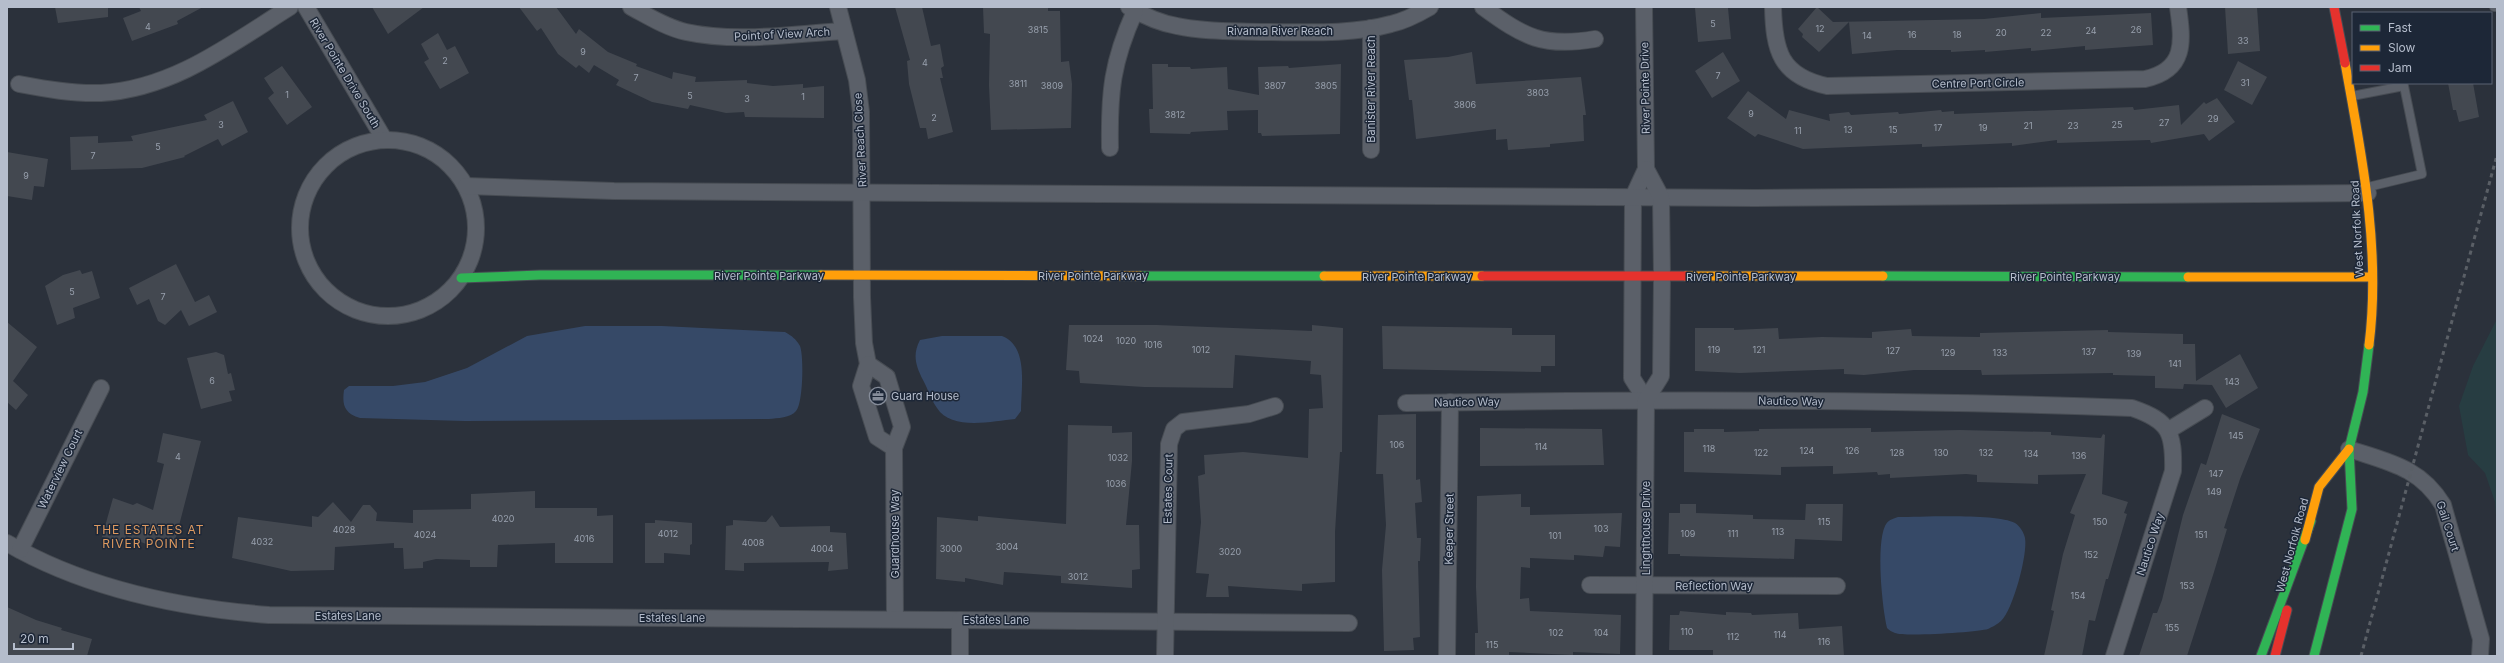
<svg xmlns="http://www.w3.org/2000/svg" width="2504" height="663" font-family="Inter,sans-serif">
<rect width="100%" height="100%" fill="#2b313b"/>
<polygon fill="#273d42" points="2497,319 2497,530 2495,502 2485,473 2468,455 2459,406 2473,366"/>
<g fill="#364967">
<path d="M585 326H662L785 332C792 336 796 339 800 346 804 356 803 404 796 411 791 418 777 418 769 419L465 421 360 418C344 413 342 405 344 390L349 386H393L425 382 467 368 527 336Z"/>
<path d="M1002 336C1029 346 1021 388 1021 411L1015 419C993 421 951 431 937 408 931 400 928 389 923 380 916 366 912 355 920 340L942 336Z"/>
<path d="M1898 517C1921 517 1997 513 2015 523 2020 526 2024 533 2025 538 2028 554 2013 610 2001 621 1998 624 1992 627 1988 629 1979 632 1905 637 1895 633 1892 632 1889 630 1887 628 1882 607 1876 545 1885 526 1888 520 1892 519 1898 517Z"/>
</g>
<g fill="#434850">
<polygon points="55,7 108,7 108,17 58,23"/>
<polygon points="139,7 203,7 177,21 178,24 132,41 123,18 141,11"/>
<polygon points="372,7 424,7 388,34"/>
<polygon points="519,7 556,7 576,34 579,29 608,52 637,64 636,66 672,79 673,72 696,77 695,82 747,80 747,83 773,86 803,84 803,88 824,86 824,118 745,117 744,112 726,113 690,105 688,109 652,102 616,85 619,80 594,65 589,73 579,65 576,68 558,54 541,28 537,31"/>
<polygon points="895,7 922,7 931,46 940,44 944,66 941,68 943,78 940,78 953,132 928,139 926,128 920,128 909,84 907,61 910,60"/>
<polygon points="983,7 1048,7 1048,11 1060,11 1061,62 1069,61 1072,84 1071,128 991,130 989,85 990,34 984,33"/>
<polygon points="1817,7 1833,22 1984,19 2041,13 2041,18 2151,13 2153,45 2085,50 2085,46 2031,51 2031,48 1985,52 1985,50 1951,52 1951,50 1897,50 1852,54 1849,22 1819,52 1802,37 1803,34 1798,29"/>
<polygon points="2225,7 2257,7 2260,51 2228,54"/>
<polygon points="1695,8 1728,8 1731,39 1698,42"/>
<polygon points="438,33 447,50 455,46 469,73 440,89 424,62 429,59 421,44"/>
<polygon points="1472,52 1476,84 1581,77 1586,115 1583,115 1584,141 1550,144 1550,147 1508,150 1507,139 1496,140 1496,129 1416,139 1412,100 1409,100 1404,60 1448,57"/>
<polygon points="1723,52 1740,81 1712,98 1695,71"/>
<polygon points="2238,61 2267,77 2252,105 2224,90"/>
<polygon points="1152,64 1168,64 1168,67 1190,67 1191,69 1227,67 1228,89 1259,95 1258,67 1288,66 1289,68 1341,64 1340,134 1262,136 1261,133 1258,133 1258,110 1227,111 1228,130 1191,132 1190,134 1150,133 1149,109 1153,109"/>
<polygon points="282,66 312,107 287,125 268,98 274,93 264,78"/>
<polygon points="2448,83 2473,83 2479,117 2459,122 2456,110 2453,110"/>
<polygon points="1748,91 1786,119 1789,110 1830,121 1829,114 1849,112 1851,115 1898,112 1899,114 1941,110 1942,112 1954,111 1954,114 2133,107 2134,110 2179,105 2181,125 2204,102 2206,104 2217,98 2235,122 2209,141 2204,134 2151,143 2150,140 2057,143 2057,140 2012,146 2012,143 1922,147 1922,144 1803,149 1758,134 1755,137 1727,118"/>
<polygon points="233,101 248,132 222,146 218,139 184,156 185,157 142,168 71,170 70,137 98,136 98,143 133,141 131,136 207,120 204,115"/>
<polygon points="7,152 48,159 44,187 34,186 32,200 7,196"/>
<polygon points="176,264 195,302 209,295 217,312 189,326 181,310 165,325 158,321 149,299 137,305 129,288"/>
<polygon points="80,270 82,274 92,271 100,298 73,308 75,318 57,325 45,286 63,275"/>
<polygon points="7,322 37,347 13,381 28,395 16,410 7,402"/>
<polygon points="1069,325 1157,325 1312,331 1312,325 1343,328 1342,452 1340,452 1335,532 1335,582 1302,584 1302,591 1228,586 1229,597 1206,597 1209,574 1196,573 1201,522 1198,476 1205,474 1204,455 1243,452 1308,458 1309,409 1323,408 1321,375 1310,374 1311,361 1235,355 1233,388 1144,387 1080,383 1079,371 1066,370"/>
<polygon points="1382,326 1512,328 1512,335 1555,335 1555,366 1541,366 1541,372 1383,369"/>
<polygon points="1695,328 1734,328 1734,330 1778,328 1779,339 1822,337 1872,338 1872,332 1911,329 1912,336 1980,337 1980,333 2108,330 2108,332 2183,334 2183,344 2195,344 2196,381 2240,354 2258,388 2226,408 2212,385 2184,384 2183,389 2155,388 2155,376 2113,375 2113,373 1982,375 1981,370 1914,370 1864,375 1844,374 1844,369 1740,373 1695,371"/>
<polygon points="216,352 224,355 228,374 231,373 235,390 229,391 232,401 201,409 187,358"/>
<polygon points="880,386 885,403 877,406 872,389"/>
<polygon points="1416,414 1416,480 1420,479 1422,502 1415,503 1417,538 1421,538 1420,561 1418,561 1420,637 1413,638 1414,650 1384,651 1382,570 1386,525 1383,474 1376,474 1378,415"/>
<polygon points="2222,414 2260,429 2240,479 2224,528 2227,529 2214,572 2187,656 2139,656 2153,613 2157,613 2162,600 2183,515 2201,463 2206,465"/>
<polygon points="1068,425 1112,426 1112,433 1132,432 1132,461 1126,525 1139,525 1140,569 1132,570 1132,588 1061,583 1061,576 1004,572 1003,585 965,578 965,582 936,579 937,517 978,521 978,516 1066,524"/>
<polygon points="1480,428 1602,429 1604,465 1480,466"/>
<polygon points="1871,428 1871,432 1960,430 2051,432 2051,435 2101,438 2103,434 2105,435 2102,494 2128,502 2124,513 2127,514 2108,579 2106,579 2095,621 2089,620 2082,656 2044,656 2054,611 2051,610 2063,554 2075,515 2070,513 2086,474 2038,475 2038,484 1977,482 1977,475 1966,474 1890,478 1890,474 1878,475 1877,472 1833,474 1833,466 1781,467 1781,475 1684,472 1684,432 1694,432 1694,429 1724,429 1724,432 1759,431 1759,429"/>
<polygon points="163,433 201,441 175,541 156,537 151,546 126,536 124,543 102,537 113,498 133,505 137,503 153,510 164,464 157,462"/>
<polygon points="535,491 535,508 597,508 597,516 613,515 613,563 555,563 555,543 498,545 497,567 470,567 470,560 436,559 423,562 423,568 404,569 403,548 394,548 394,543 335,547 334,570 291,571 232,558 238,517 312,527 312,516 318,517 333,502 351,522 363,505 370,505 377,513 376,521 413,523 413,510 471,509 471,494"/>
<polygon points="1521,494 1521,507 1530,507 1530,515 1622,513 1620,547 1605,546 1603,557 1574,555 1574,560 1530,558 1530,568 1521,567 1520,599 1529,598 1530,611 1621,615 1620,654 1573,652 1573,655 1509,652 1509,656 1475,656 1475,633 1478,633 1476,587 1477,496"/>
<polygon points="1680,504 1696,504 1696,513 1753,515 1753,519 1805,520 1806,504 1843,504 1842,541 1795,539 1794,559 1680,556 1680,554 1668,554 1669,513 1680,513"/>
<polygon points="772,515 780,527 830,526 830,532 846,533 848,569 828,571 829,562 744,563 744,571 725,570 726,526 733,525 733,520 766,522"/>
<polygon points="655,520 692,523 692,544 690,545 690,555 664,553 664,563 645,563 645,523 655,523"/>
<polygon points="7,607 36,620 62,628 61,630 92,639 87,656 7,656"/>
<polygon points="1680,611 1726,615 1726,612 1751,613 1752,615 1798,613 1799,629 1842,626 1844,656 1713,656 1713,650 1669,650 1670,615 1679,615"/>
</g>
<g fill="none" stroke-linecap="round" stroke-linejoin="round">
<defs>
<g id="lane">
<polyline points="2494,7 2497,7"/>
<polyline points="2352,96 2404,86 2422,174 2368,187"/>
</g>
<g id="street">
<polyline points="306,7 384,139"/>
<path d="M631 7C648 16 667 28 686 32 737 43 792 34 843 31"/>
<polyline points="838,7 857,80 861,112 862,297 864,343 868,364 861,386 877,437 894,448"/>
<path d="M1129 7C1144 16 1160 23 1177 26 1204 32 1234 31 1261 32 1303 32 1351 35 1391 24 1405 21 1418 14 1430 7"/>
<path d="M1483 7C1524 37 1543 48 1595 39"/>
<polyline points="1644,7 1646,169 1633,197 1632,378 1646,400"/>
<path d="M1773 7C1774 50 1780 76 1827 86L2145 79C2186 70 2183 42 2178 7"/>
<path d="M19 84C46 89 73 94 101 93 173 89 231 44 290 7"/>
<circle cx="388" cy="228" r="88"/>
<path d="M1110 148C1109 92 1112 62 1135 11"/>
<polyline points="1371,150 1371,28"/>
<polyline points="466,186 614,191 1756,198 2368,193"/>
<polyline points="868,364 887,377 902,427 894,448 895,619"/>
<path d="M1406 403C1648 399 1890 399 2132 408 2170 421 2174 433 2173 471L2114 656"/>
<polyline points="2169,430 2205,408"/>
<path d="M2349 449C2388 462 2420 467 2443 505L2481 639 2480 656"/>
<path d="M7 543C86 589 180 608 269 615L1349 623"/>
<polyline points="20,550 101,388"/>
<polyline points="1590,585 1837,586"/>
<polyline points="960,656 960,620"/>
<polyline points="1165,656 1169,444 1174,429 1183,422 1249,414 1275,406"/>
<polyline points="1447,656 1450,402"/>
<polyline points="1644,656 1646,400 1661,376 1662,277 1661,197 1646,169"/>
</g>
<g id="fast">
<polyline points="1140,276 1324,276"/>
<polyline points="1883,276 2188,277"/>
<polyline points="461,278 540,275 821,275"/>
<polyline points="2261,656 2311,521"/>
<polyline points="2314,656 2352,509 2349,449 2363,392 2369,345"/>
</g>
<g id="slow">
<path d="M2345 63C2362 156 2381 250 2369 345"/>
<polyline points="821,275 1140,276"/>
<polyline points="1324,276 1482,276"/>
<polyline points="1686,276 1883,276"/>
<polyline points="2188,277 2372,277"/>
<polyline points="2305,540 2319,487 2349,449"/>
</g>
<g id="jam">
<polyline points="2334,7 2345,63"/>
<polyline points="1482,276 1686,276"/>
<polyline points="2275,656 2287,610"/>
</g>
</defs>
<use href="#lane" stroke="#474c53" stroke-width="10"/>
<use href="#street" stroke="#474c53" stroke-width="18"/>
<use href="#fast" stroke="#474c53" stroke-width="11"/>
<use href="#slow" stroke="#474c53" stroke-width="11"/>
<use href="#jam" stroke="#474c53" stroke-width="11"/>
<use href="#lane" stroke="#5b6069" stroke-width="8"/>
<use href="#street" stroke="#5b6069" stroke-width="16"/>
<use href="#fast" stroke="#30b455" stroke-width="9"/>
<use href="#slow" stroke="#ff9f0a" stroke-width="9"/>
<use href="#jam" stroke="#e5322d" stroke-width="9"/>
<polyline stroke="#5a5f66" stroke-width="3" stroke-dasharray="4 4" stroke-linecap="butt" points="2361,656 2497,155"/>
</g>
<defs>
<symbol id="office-ring" viewBox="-11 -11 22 22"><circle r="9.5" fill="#1d2737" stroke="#858c99" stroke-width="1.5"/><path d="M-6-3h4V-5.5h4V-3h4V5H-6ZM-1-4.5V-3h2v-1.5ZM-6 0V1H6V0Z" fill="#858c99"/></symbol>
</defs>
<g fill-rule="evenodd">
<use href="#office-ring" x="868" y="386" width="20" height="20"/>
</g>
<g text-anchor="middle" stroke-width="3" stroke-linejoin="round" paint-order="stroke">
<g font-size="9" fill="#98a0ad">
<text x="1713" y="27">5</text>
<text x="148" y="30">4</text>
<text x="1820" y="32">12</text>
<text x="1038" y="33">3815</text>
<text x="2136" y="33">26</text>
<text x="2091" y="34">24</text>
<text x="2001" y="36">20</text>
<text x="2046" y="36">22</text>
<text x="1912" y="38">16</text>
<text x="1957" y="38">18</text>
<text x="1867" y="39">14</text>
<text x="2243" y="44">33</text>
<text x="583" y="55">9</text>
<text x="445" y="64">2</text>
<text x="925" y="66">4</text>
<text x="1718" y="79">7</text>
<text x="636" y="81">7</text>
<text x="2245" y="86">31</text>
<text x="1018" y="87">3811</text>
<text x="1052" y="89">3809</text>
<text x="1275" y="89">3807</text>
<text x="1326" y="89">3805</text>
<text x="1538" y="96">3803</text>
<text x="287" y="98">1</text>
<text x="690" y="99">5</text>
<text x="803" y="100">1</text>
<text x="747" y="102">3</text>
<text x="1465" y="108">3806</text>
<text x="1751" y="117">9</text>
<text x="1175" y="118">3812</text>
<text x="934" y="121">2</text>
<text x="2213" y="122">29</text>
<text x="2164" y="126">27</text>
<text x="221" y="128">3</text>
<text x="2117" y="128">25</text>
<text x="2028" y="129">21</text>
<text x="2073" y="129">23</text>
<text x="1938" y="131">17</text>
<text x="1983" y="131">19</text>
<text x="1848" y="133">13</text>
<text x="1893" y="133">15</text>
<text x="1798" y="134">11</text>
<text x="158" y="150">5</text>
<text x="93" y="159">7</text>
<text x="26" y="179">9</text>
<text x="72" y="295">5</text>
<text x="163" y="300">7</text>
<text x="1093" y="342">1024</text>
<text x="1126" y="344">1020</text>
<text x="1153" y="348">1016</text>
<text x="1201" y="353">1012</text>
<text x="1714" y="353">119</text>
<text x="1759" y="353">121</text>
<text x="1893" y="354">127</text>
<text x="2089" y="355">137</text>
<text x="1948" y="356">129</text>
<text x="2000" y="356">133</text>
<text x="2134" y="357">139</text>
<text x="2175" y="367">141</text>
<text x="212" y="384">6</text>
<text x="2232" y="385">143</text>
<text x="2236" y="439">145</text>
<text x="1397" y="448">106</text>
<text x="1541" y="450">114</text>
<text x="1709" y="452">118</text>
<text x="1807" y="454">124</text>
<text x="1852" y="454">126</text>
<text x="1761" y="456">122</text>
<text x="1897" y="456">128</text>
<text x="1941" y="456">130</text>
<text x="1986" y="456">132</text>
<text x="2031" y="457">134</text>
<text x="2079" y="459">136</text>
<text x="178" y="460">4</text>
<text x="1118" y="461">1032</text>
<text x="2216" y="477">147</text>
<text x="1116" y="487">1036</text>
<text x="2214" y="495">149</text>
<text x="503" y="522">4020</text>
<text x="1824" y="525">115</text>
<text x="2100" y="525">150</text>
<text x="1601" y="532">103</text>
<text x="344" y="533">4028</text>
<text x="1778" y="535">113</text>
<text x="668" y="537">4012</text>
<text x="1688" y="537">109</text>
<text x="1733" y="537">111</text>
<text x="425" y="538">4024</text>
<text x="2201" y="538">151</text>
<text x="1555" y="539">101</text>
<text x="584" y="542">4016</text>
<text x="262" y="545">4032</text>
<text x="753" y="546">4008</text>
<text x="1007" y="550">3004</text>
<text x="822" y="552">4004</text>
<text x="951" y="552">3000</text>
<text x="1230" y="555">3020</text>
<text x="2091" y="558">152</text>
<text x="1078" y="580">3012</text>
<text x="2187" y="589">153</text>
<text x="2078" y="599">154</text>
<text x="2172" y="631">155</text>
<text x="1687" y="635">110</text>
<text x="1556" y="636">102</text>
<text x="1601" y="636">104</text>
<text x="1780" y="638">114</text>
<text x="1733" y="640">112</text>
<text x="1824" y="645">116</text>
<text x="1492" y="648">115</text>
</g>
<g font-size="11" fill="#b5bdcc" stroke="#1d2737">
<text x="1280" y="35">Rivanna River Reach</text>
<text transform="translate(782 34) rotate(-3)" y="4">Point of View Arch</text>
<text transform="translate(345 73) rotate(59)" y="4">River Pointe Drive South</text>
<text transform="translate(1978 83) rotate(-1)" y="4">Centre Port Circle</text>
<text transform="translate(1645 88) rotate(-91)" y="4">River Pointe Drive</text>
<text transform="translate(1371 89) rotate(-90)" y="4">Banister River Reach</text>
<text transform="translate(860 140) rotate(-93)" y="4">River Reach Close</text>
<text transform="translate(2357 229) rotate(-93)" y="4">West Norfolk Road</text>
<text x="769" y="280">River Pointe Parkway</text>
<text x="1093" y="280">River Pointe Parkway</text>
<text x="1417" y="281">River Pointe Parkway</text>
<text x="1741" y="281">River Pointe Parkway</text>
<text x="2065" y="281">River Pointe Parkway</text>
<text transform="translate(1791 401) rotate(1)" y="4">Nautico Way</text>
<text transform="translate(1467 402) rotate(-1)" y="4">Nautico Way</text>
<text transform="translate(60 469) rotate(-64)" y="4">Waterview Court</text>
<text transform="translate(1168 489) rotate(-89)" y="4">Estates Court</text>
<text transform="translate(2448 526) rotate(72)" y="4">Gail Court</text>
<text transform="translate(1646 528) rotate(-90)" y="4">Linghthouse Drive</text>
<text transform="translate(1449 529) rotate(-89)" y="4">Keeper Street</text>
<text transform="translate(895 534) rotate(-90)" y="4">Guardhouse Way</text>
<text transform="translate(2150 544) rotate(-72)" y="4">Nautico Way</text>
<text transform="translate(2292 545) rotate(-75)" y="4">West Norfolk Road</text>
<text x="1714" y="590">Reflection Way</text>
<text x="348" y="620">Estates Lane</text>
<text x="672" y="622">Estates Lane</text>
<text x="996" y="624">Estates Lane</text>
</g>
<g font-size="11" fill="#b5bdcc" stroke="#1d2737" text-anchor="start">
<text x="891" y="400">Guard House</text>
</g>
<g font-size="12" letter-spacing="1" fill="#dd995f" stroke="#1d2737">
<text x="149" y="534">THE ESTATES AT<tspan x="149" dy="14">RIVER POINTE</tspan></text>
</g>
</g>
<rect width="2504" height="663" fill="none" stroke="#b5bdcc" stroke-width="16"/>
<rect x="2352" y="12" width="140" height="72" fill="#1d2737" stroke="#5a6373"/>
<rect x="2360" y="25" width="20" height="6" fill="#30b455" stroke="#5a6373"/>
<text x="2388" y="32" font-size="12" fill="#b5bdcc">Fast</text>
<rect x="2360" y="45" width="20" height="6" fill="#ff9f0a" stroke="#5a6373"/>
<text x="2388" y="52" font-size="12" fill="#b5bdcc">Slow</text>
<rect x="2360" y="65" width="20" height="6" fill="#e5322d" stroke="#5a6373"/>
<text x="2388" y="72" font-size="12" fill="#b5bdcc">Jam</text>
<path d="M14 643v6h59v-6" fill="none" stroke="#b5bdcc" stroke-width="2"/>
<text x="20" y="643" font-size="12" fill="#b5bdcc" stroke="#1d2737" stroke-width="3" paint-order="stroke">20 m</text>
</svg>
